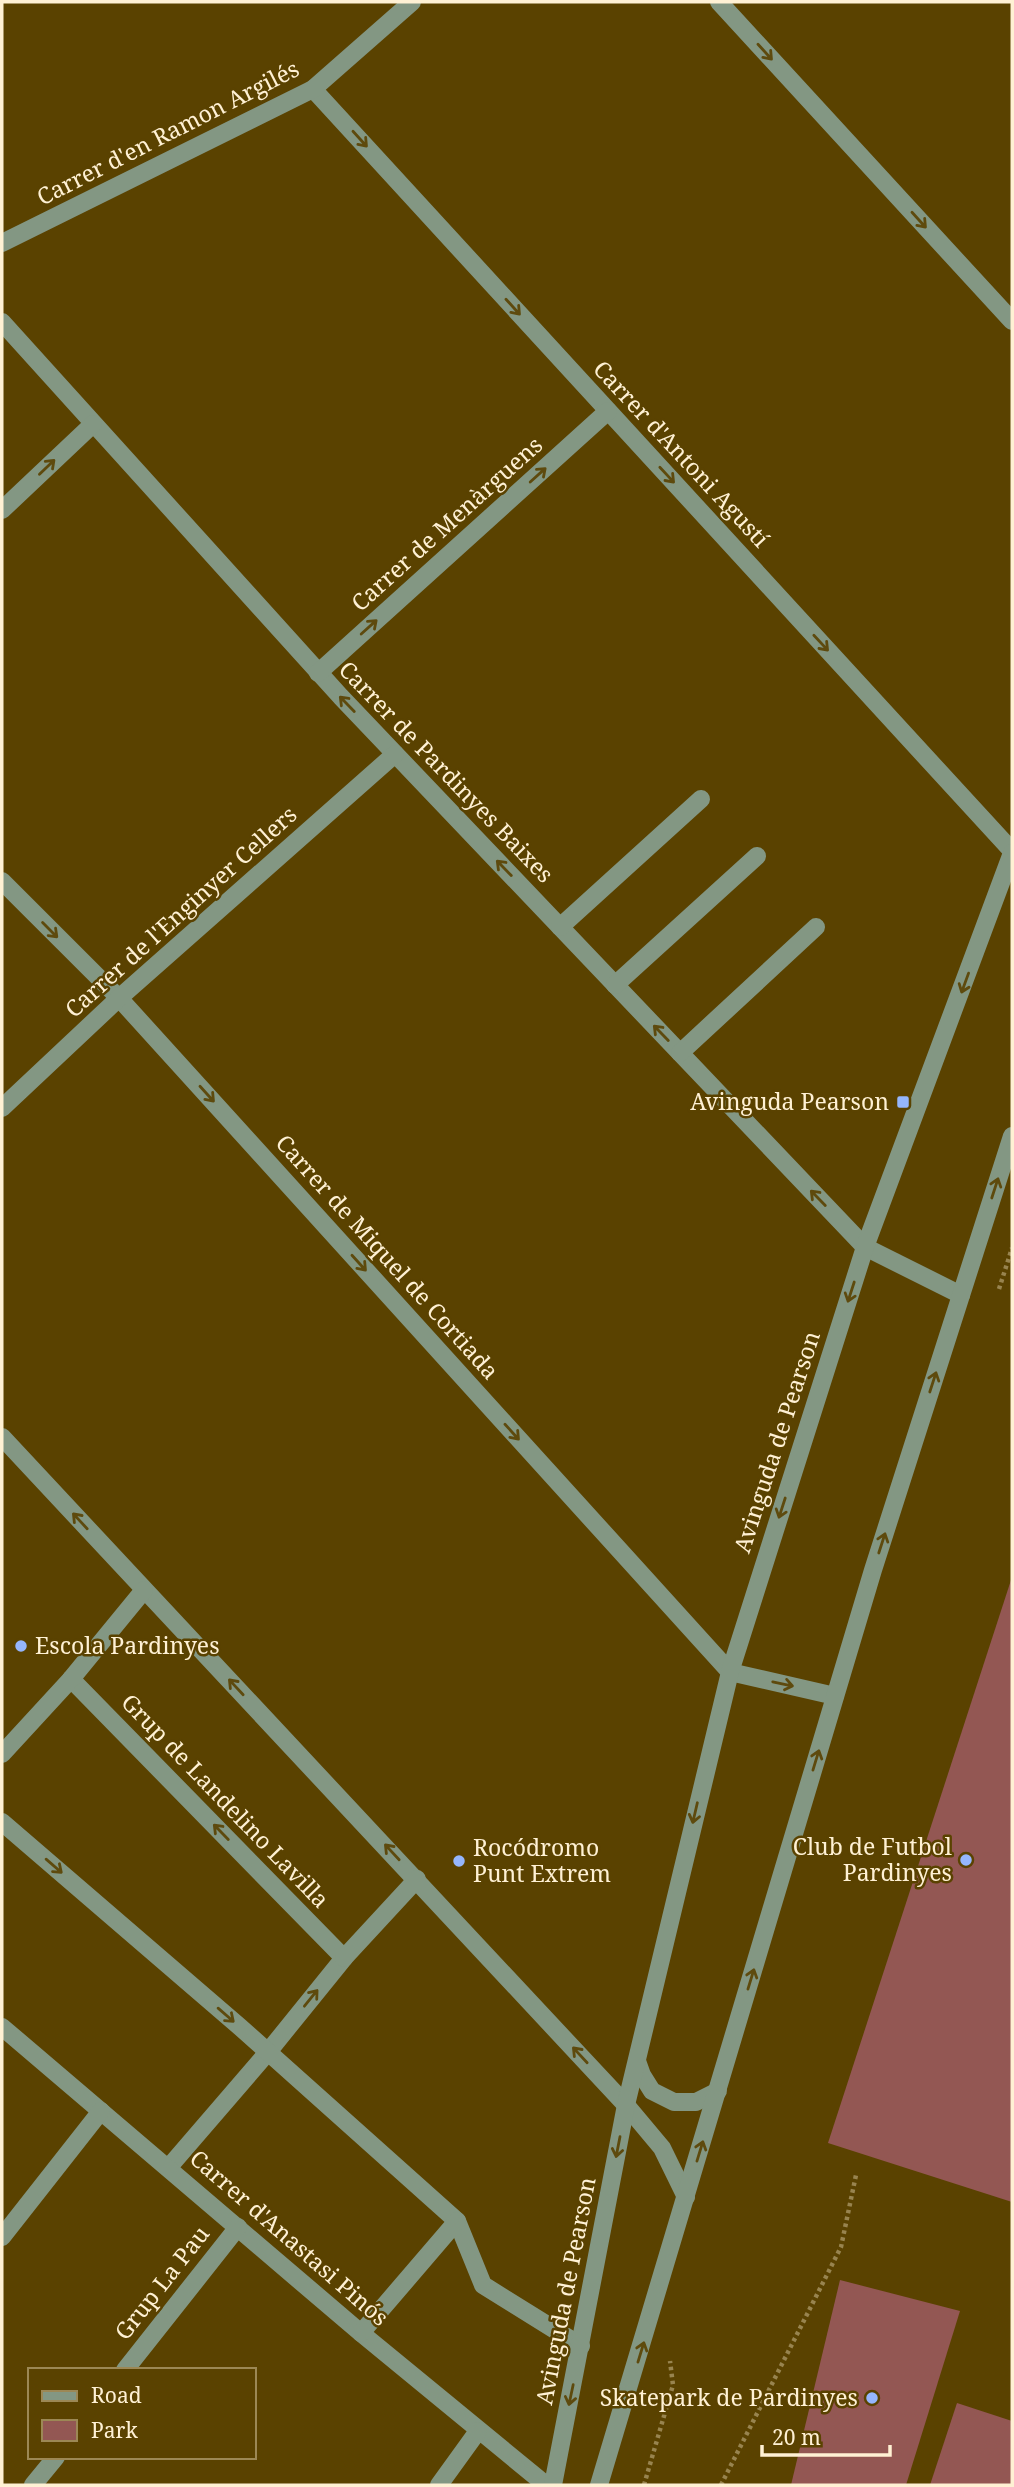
<svg xmlns="http://www.w3.org/2000/svg" width="1014" height="2487" font-family="'Noto Serif',serif">
<rect width="100%" height="100%" fill="#5a4200"/>
<g fill="#935753">
<polygon points="1012,1577 1012,2202 828,2143"/>
<polygon points="840,2280 960,2311 906,2485 791,2485"/>
<polygon points="957,2403 1012,2421 1012,2485 930,2485"/>
</g>
<g fill="none" stroke-linecap="round" stroke-linejoin="round">
<g stroke="#98844f" stroke-width="4.5" stroke-dasharray="3.5 3.5" stroke-linecap="butt">
<polyline points="999,1289 1012,1248"/>
<polyline points="644,2485 673,2385 670,2361"/>
<polyline points="721,2485 841,2247 856,2175"/>
</g>
<g stroke="#839783" stroke-width="18">
<polyline points="719,2 1012,321"/>
<polyline points="313,89 1012,851"/>
<polyline points="2,243 313,89 412,2"/>
<polyline points="2,322 341,697 865,1247 961,1295"/>
<polyline points="2,510 93,424"/>
<polyline points="318,673 608,411"/>
<polyline points="2,881 119,998 730,1672 835,1696"/>
<polyline points="560,927 701,799"/>
<polyline points="615,985 757,856"/>
<polyline points="680,1053 816,927"/>
<polyline points="2,1108 119,998 395,754"/>
<polyline points="2,1437 626,2105 662,2148 686,2197"/>
<polyline points="71,1679 344,1958 268,2052 169,2167"/>
<polyline points="2,1754 71,1679 144,1590"/>
<polyline points="2,1822 240,2027 457,2221 483,2285 581,2346"/>
<polyline points="344,1958 417,1879"/>
<polyline points="2,2027 361,2333 546,2485"/>
<polyline points="637,2061 642,2075 652,2091 674,2102 696,2102 718,2091"/>
<polyline points="2,2237 101,2111"/>
<polyline points="361,2333 457,2221"/>
<polyline points="125,2370 238,2227"/>
<polyline points="33,2485 56,2457"/>
<polyline points="439,2485 478,2431"/>
<polyline points="553,2485 626,2105 730,1672 865,1247 1012,853"/>
<polyline points="599,2485 873,1570 1012,1136"/>
</g>
</g>
<defs><path id="oneway-shaft" d="M-6 0H5M1.5-3L5.5 0L1.5 3" fill="none" stroke-width="1.6" stroke-linecap="round" stroke-linejoin="round" transform="scale(1.75)"/></defs>
<g stroke="#5e4a0d">
<use href="#oneway-shaft" transform="translate(765 52) rotate(48)"/>
<use href="#oneway-shaft" transform="translate(360 139) rotate(48)"/>
<use href="#oneway-shaft" transform="translate(919 220) rotate(48)"/>
<use href="#oneway-shaft" transform="translate(513 307) rotate(48)"/>
<use href="#oneway-shaft" transform="translate(47 467) rotate(-44)"/>
<use href="#oneway-shaft" transform="translate(538 475) rotate(-42)"/>
<use href="#oneway-shaft" transform="translate(667 475) rotate(47)"/>
<use href="#oneway-shaft" transform="translate(369 627) rotate(-42)"/>
<use href="#oneway-shaft" transform="translate(821 643) rotate(47)"/>
<use href="#oneway-shaft" transform="translate(347 704) rotate(-134)"/>
<use href="#oneway-shaft" transform="translate(504 868) rotate(-134)"/>
<use href="#oneway-shaft" transform="translate(50 930) rotate(45)"/>
<use href="#oneway-shaft" transform="translate(965 983) rotate(110)"/>
<use href="#oneway-shaft" transform="translate(661 1033) rotate(-134)"/>
<use href="#oneway-shaft" transform="translate(207 1094) rotate(48)"/>
<use href="#oneway-shaft" transform="translate(995 1188) rotate(-72)"/>
<use href="#oneway-shaft" transform="translate(818 1198) rotate(-134)"/>
<use href="#oneway-shaft" transform="translate(359 1263) rotate(48)"/>
<use href="#oneway-shaft" transform="translate(851 1292) rotate(108)"/>
<use href="#oneway-shaft" transform="translate(933 1382) rotate(-72)"/>
<use href="#oneway-shaft" transform="translate(512 1432) rotate(48)"/>
<use href="#oneway-shaft" transform="translate(782 1508) rotate(108)"/>
<use href="#oneway-shaft" transform="translate(80 1521) rotate(-133)"/>
<use href="#oneway-shaft" transform="translate(882 1543) rotate(-72)"/>
<use href="#oneway-shaft" transform="translate(783 1684) rotate(12)"/>
<use href="#oneway-shaft" transform="translate(236 1687) rotate(-133)"/>
<use href="#oneway-shaft" transform="translate(816 1760) rotate(-73)"/>
<use href="#oneway-shaft" transform="translate(695 1813) rotate(103)"/>
<use href="#oneway-shaft" transform="translate(221 1832) rotate(-134)"/>
<use href="#oneway-shaft" transform="translate(392 1852) rotate(-133)"/>
<use href="#oneway-shaft" transform="translate(54 1866) rotate(41)"/>
<use href="#oneway-shaft" transform="translate(751 1979) rotate(-73)"/>
<use href="#oneway-shaft" transform="translate(311 1998) rotate(-51)"/>
<use href="#oneway-shaft" transform="translate(226 2015) rotate(41)"/>
<use href="#oneway-shaft" transform="translate(580 2055) rotate(-133)"/>
<use href="#oneway-shaft" transform="translate(618 2147) rotate(101)"/>
<use href="#oneway-shaft" transform="translate(700 2151) rotate(-73)"/>
<use href="#oneway-shaft" transform="translate(641 2352) rotate(-73)"/>
<use href="#oneway-shaft" transform="translate(571 2395) rotate(102)"/>
</g>
<g fill="#95b6fd" stroke="#5a4200" stroke-width="2.5">
<rect x="896" y="1095" width="14" height="14" rx="3.5"/>
<circle cx="21" cy="1646" r="7"/>
<circle cx="966" cy="1860" r="7"/>
<circle cx="459" cy="1861" r="7"/>
<circle cx="872" cy="2398" r="7"/>
</g>
<g text-anchor="middle" stroke-width="5" stroke-linejoin="round" paint-order="stroke">
<g font-size="23" fill="#fff1d4" stroke="#5a4200">
<text transform="translate(168 133) rotate(-27)" y="8">Carrer d'en Ramon Argilés</text>
<text transform="translate(681 454) rotate(47)" y="8">Carrer d'Antoni Agustí</text>
<text transform="translate(447 524) rotate(-42)" y="8">Carrer de Menàrguens</text>
<text transform="translate(446 772) rotate(46)" y="8">Carrer de Pardinyes Baixes</text>
<text transform="translate(181 912) rotate(-42)" y="8">Carrer de l'Enginyer Cellers</text>
<text transform="translate(387 1257) rotate(48)" y="8">Carrer de Miquel de Cortiada</text>
<text transform="translate(777 1442) rotate(-72)" y="8">Avinguda de Pearson</text>
<text transform="translate(225 1801) rotate(46)" y="8">Grup de Landelino Lavilla</text>
<text transform="translate(289 2238) rotate(41)" y="8">Carrer d'Anastasi Pinós</text>
<text transform="translate(162 2283) rotate(-52)" y="8">Grup La Pau</text>
<text transform="translate(566 2291) rotate(-79)" y="8">Avinguda de Pearson</text>
</g>
<g font-size="23" fill="#fff1d4" stroke="#5a4200" text-anchor="end">
<text x="889" y="1110">Avinguda Pearson</text>
<text x="35" y="1654" text-anchor="start">Escola Pardinyes</text>
<text x="952" y="1855">Club de Futbol<tspan x="952" dy="26">Pardinyes</tspan></text>
<text x="473" y="1856" text-anchor="start">Rocódromo<tspan x="473" dy="26">Punt Extrem</tspan></text>
<text x="858" y="2406">Skatepark de Pardinyes</text>
</g>
</g>
<rect width="1014" height="2487" fill="none" stroke="#fff1d4" stroke-width="7"/>
<rect x="28" y="2368" width="228" height="91" fill="#5a4200" stroke="#9c8855" stroke-width="2"/>
<rect x="42" y="2391" width="35" height="10" fill="#839783" stroke="#9c8855" stroke-width="2"/>
<text x="91" y="2403" font-size="21" fill="#fff1d4">Road</text>
<rect x="42" y="2420" width="35" height="21" fill="#935753" stroke="#9c8855" stroke-width="2"/>
<text x="91" y="2438" font-size="21" fill="#fff1d4">Park</text>
<path d="M762 2445v10h128v-10" fill="none" stroke="#fff1d4" stroke-width="3.5"/>
<text x="772" y="2445" font-size="21" fill="#fff1d4" stroke="#5a4200" stroke-width="5" paint-order="stroke">20 m</text>
</svg>
